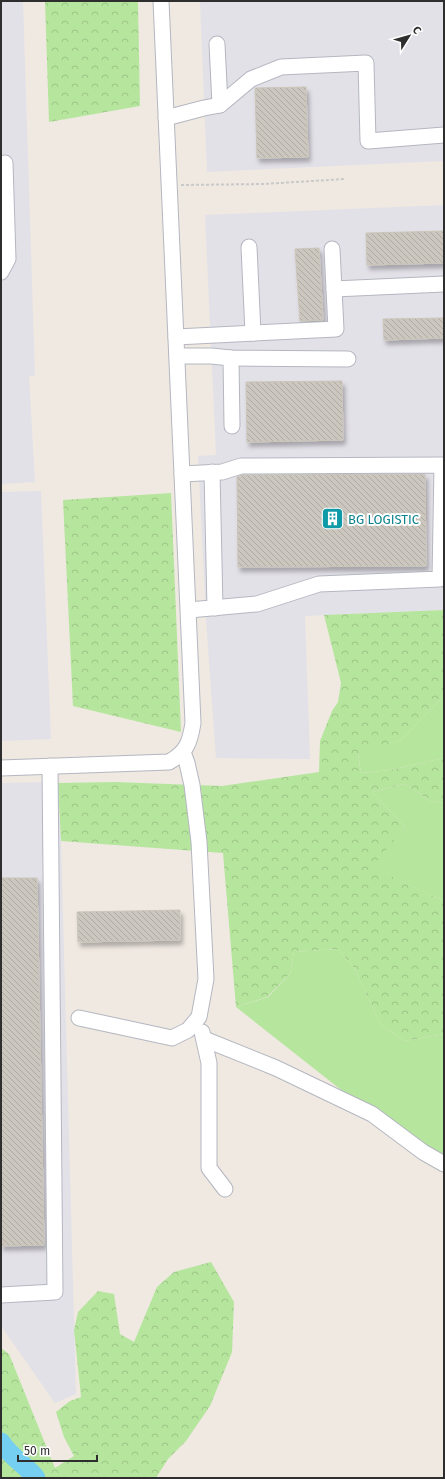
<svg xmlns="http://www.w3.org/2000/svg" width="445" height="1479" font-family="'Fira Sans',sans-serif">
<defs>
<pattern id="forest-crowns" width="20" height="18" patternUnits="userSpaceOnUse"><rect width="20" height="18" fill="#b6e59e"/><path d="M2 6a3 3 0 1 1 6 0M12 15a3 3 0 1 1 6 0" fill="none" stroke="#9dc588"/></pattern>
<pattern id="building-back-hatch" width="6" height="6" patternUnits="userSpaceOnUse"><rect width="6" height="6" fill="#cbc7bf"/><path d="M-1 5l2 2M0 0l6 6M5-1l2 2" fill="none" stroke="#afaba4"/></pattern>
<filter id="shadow"><feDropShadow dx="2.5" dy="4.5" stdDeviation="2" flood-color="#0004"/></filter>
</defs>
<rect width="100%" height="100%" fill="#efe9e1"/>
<g fill="#e3e1e8">
<polygon points="1,1 23,1 35,376 29,376 35,482 1,484"/>
<polygon points="200,1 444,1 444,161 207,172"/>
<polygon points="444,205 444,610 305,616 310,759 216,758 206,620 198,456 216,455 205,215"/>
<polygon points="41,491 51,739 1,741 1,492"/>
<polygon points="50,782 58,783 61,841 76,1394 55,1403 1,1326 1,783"/>
</g>
<g fill="#b6e59e">
<polygon points="444,696 444,758 390,770 361,773 358,753 401,740"/>
<polygon points="404,784 434,803 444,802 444,901 371,867 405,827 372,792"/>
<polygon points="338,949 354,968 381,1025 405,1041 444,1034 444,1171 236,1007 268,997 290,974 294,952"/>
</g>
<g fill="url(#forest-crowns)">
<polygon points="45,1 138,1 140,106 49,122"/>
<polygon points="171,493 181,732 73,706 63,500"/>
<polygon points="444,610 444,696 401,740 358,754 361,773 390,770 444,758 444,802 434,803 404,784 372,792 405,827 372,867 444,901 444,1034 405,1041 381,1025 354,968 338,949 294,952 290,974 267,997 236,1007 223,853 61,841 58,783 115,782 222,786 319,772 320,741 332,711 338,702 341,683 324,615"/>
<polygon points="211,1262 234,1302 232,1352 210,1406 186,1441 168,1459 156,1478 1,1478 1,1348 9,1354 55,1468 74,1456 64,1437 56,1412 70,1401 81,1397 74,1330 78,1312 98,1291 114,1294 120,1334 134,1342 157,1287 174,1272"/>
</g>
<g fill="none" stroke-linecap="round" stroke-linejoin="round">
<path stroke="#75cff0" stroke-width="19" d="M1 1442C10 1457 26 1465 36 1478"/>
</g>
<g fill="url(#building-back-hatch)" stroke="#cbc5ba" filter="url(#shadow)">
<polygon points="306,87 308,157 257,158 255,88"/>
<polygon points="444,231 444,263 367,265 366,233"/>
<polygon points="319,248 323,320 300,321 295,249"/>
<polygon points="444,318 444,338 384,340 383,319"/>
<polygon points="342,381 343,440 247,442 246,382"/>
<polygon points="425,474 426,566 238,567 237,477 242,475"/>
<polygon points="1,878 37,878 44,1245 1,1246"/>
<polygon points="180,910 180,940 78,942 77,912"/>
</g>
<g fill="none" stroke-linecap="round" stroke-linejoin="round">
<defs>
<g id="minor">
<polyline points="220,105 251,79 281,67 366,63 368,141 444,135"/>
<polyline points="166,118 204,108 220,105 217,44"/>
<polyline points="249,247 253,333"/>
<polyline points="1,272 8,259 5,163"/>
<polyline points="334,289 444,284"/>
<polyline points="176,337 336,329 332,249"/>
<polyline points="177,356 211,356 231,358 348,359"/>
<polyline points="231,358 232,426"/>
<polyline points="212,472 215,608"/>
<polyline points="182,474 222,472 241,466 442,465 440,579 319,584 257,604 189,610"/>
<path d="M1 768 169 762C187 752 190 742 193 723L161 1"/>
<polyline points="79,1018 172,1038 188,1030 199,1017 206,979 199,842 192,785 187,763 183,752"/>
<polyline points="202,1032 209,1063 209,1168 225,1189"/>
<polyline points="204,1039 276,1068 372,1114 423,1152 444,1164"/>
<polyline points="1,1295 55,1292 50,766"/>
</g>
</defs>
<use href="#minor" stroke="#b4b7c1" stroke-width="17"/>
<polyline stroke="#c9c9c9" stroke-width="2" stroke-dasharray="3 2" stroke-linecap="butt" points="181,185 263,184 345,179"/>
<use href="#minor" stroke="#fff" stroke-width="15"/>
</g>
<defs>
<symbol id="building-square" viewBox="-11 -11 22 22"><rect x="-9" y="-9" width="18" height="18" rx="4" fill="#0f9aa8" stroke="#fff"/><path d="M-4-6H4V6H1V3H-1V6H-4ZM-2.5-4.3h1.7v1.8h-1.7ZM.8-4.3h1.7v1.8H.8ZM-2.5-1h1.7V.8h-1.7ZM.8-1h1.7V.8H.8Z" fill="#fff"/></symbol>
</defs>
<g fill-rule="evenodd">
<use href="#building-square" x="320" y="506" width="25" height="25"/>
</g>
<g text-anchor="middle" stroke-width="4" stroke-linejoin="round" paint-order="stroke">
<g font-size="13" fill="#0d838f" stroke="#fff" text-anchor="start">
<text x="348" y="524">BG LOGISTIC</text>
</g>
</g>
<rect width="445" height="1479" fill="none" stroke="#2e2e2e" stroke-width="4"/>
<g transform="translate(409 36) rotate(53)" stroke="#ffffff" stroke-width="3" paint-order="stroke">
<path d="M0-3L7 15L0 10L-7 15Z" fill="#2e2e2e"/>
<text y="-6" font-size="11" font-weight="bold" text-anchor="middle" fill="#2e2e2e">С</text>
</g>
<path d="M18 1455v6h79v-6" fill="none" stroke="#2e2e2e" stroke-width="2"/>
<text x="24" y="1455" font-size="12" fill="#2e2e2e" stroke="#ffffff" stroke-width="3" paint-order="stroke">50 m</text>
</svg>
